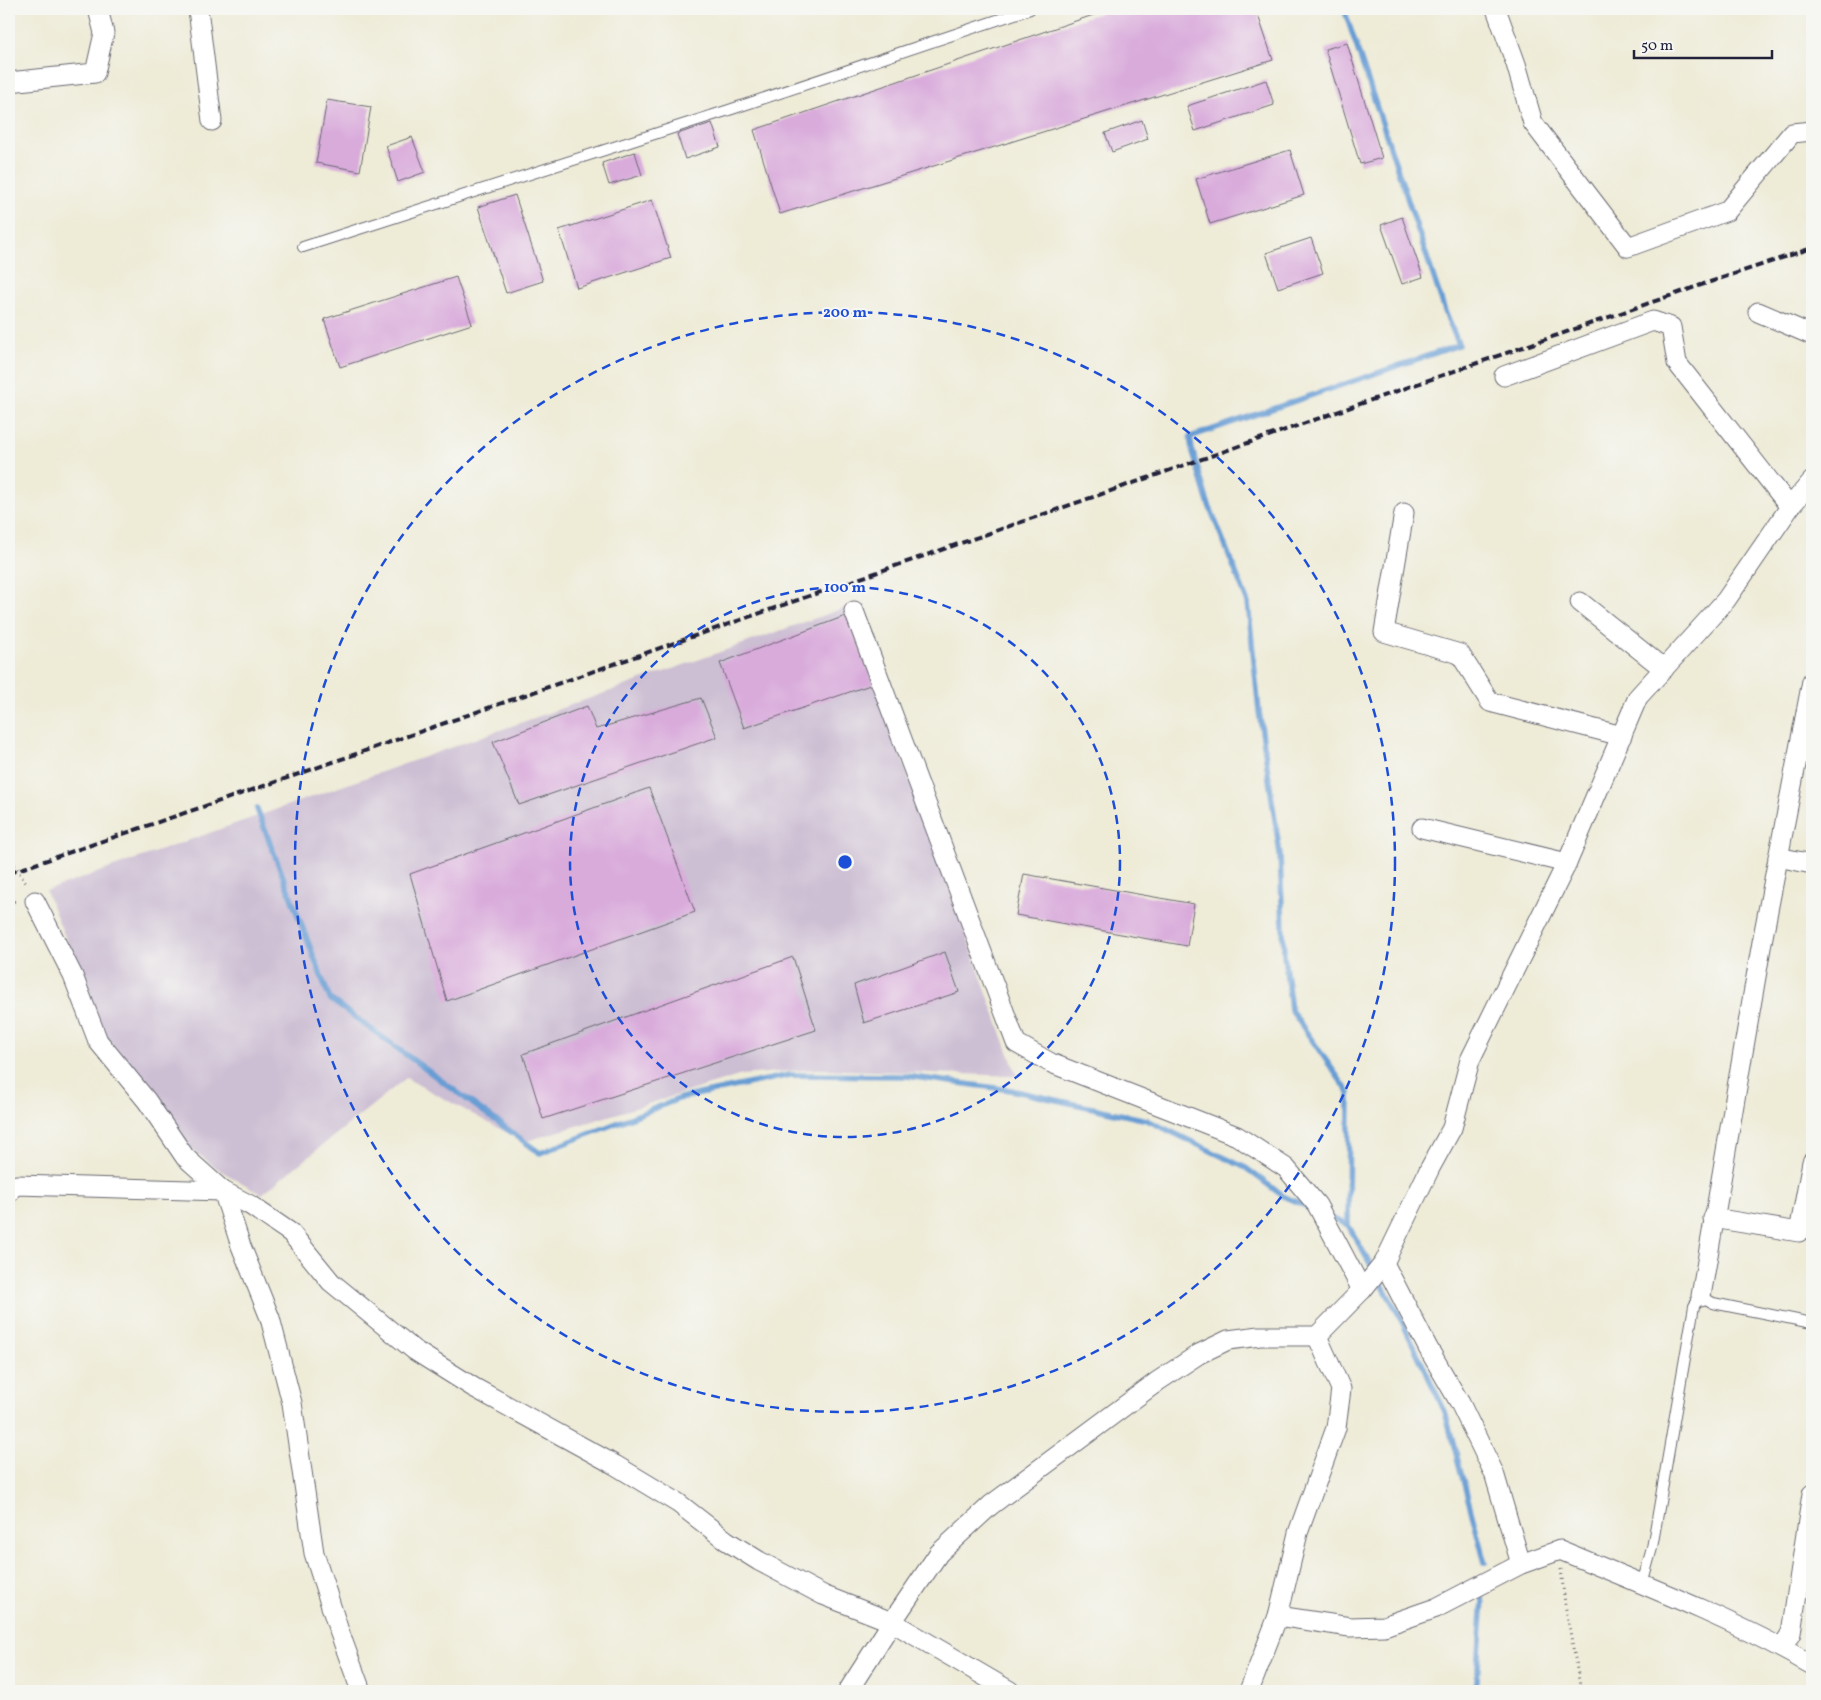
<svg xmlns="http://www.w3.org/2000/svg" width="1821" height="1700" font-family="Vollkorn,serif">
<rect width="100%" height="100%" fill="#f6f6f2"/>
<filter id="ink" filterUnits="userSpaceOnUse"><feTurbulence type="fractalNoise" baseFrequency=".02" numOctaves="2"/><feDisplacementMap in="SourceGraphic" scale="10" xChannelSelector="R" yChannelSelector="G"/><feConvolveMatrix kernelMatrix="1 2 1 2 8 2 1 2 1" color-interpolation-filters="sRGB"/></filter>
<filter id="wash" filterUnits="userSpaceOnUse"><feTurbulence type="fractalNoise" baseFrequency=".0096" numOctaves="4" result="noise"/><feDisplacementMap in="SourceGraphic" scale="20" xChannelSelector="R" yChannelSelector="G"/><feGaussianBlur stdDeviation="1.12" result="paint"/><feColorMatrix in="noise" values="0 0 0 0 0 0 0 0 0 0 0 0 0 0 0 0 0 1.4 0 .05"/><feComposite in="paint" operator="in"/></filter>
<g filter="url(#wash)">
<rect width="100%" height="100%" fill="#eeebd7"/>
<polygon fill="#ccbed3" points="847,607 1017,1076 816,1069 742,1075 524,1142 406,1078 262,1194 221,1171 182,1142 151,1088 107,1039 46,891"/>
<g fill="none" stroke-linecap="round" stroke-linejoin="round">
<g stroke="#679dd4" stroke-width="5.5">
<polyline points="1344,9 1446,314 1459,345 1190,437 1192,449 1207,500 1248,603 1259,711 1280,854 1284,955 1291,1010 1349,1093 1348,1225 1398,1313 1445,1412 1485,1563"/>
<polyline points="257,809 330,999 540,1153 681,1098 790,1075 906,1076 1011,1090 1147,1120 1246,1168 1283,1196 1312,1209"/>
<polyline points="1329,1217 1348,1225"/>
<polyline points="1474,1691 1477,1681 1483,1599"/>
</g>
</g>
<g id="blocks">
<g fill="#d9abdb">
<polygon points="1111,9 1256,9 1273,60 780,214 754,130"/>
<polygon points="1347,43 1382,158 1360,164 1325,49"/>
<polygon points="1266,80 1274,105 1195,131 1187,106"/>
<polygon points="327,100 371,107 360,171 316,163"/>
<polygon points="1142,120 1148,139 1112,152 1105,133"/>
<polygon points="712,123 720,147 685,159 677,134"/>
<polygon points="412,137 425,172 398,182 386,146"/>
<polygon points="1290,150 1304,195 1210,224 1196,179"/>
<polygon points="635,152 642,175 609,185 602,163"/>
<polygon points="515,195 543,281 506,293 478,207"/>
<polygon points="652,200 671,258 577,288 559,230"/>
<polygon points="1402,217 1423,277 1402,284 1381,225"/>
<polygon points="1311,238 1323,273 1278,288 1266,253"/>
<polygon points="456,277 472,324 340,367 324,319"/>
<polygon points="848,615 873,684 744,728 720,663"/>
<polygon points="701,698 717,737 519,805 493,742 587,706 596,729"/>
<polygon points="649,788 695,912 447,1001 410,874"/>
<polygon points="1024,874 1194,904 1187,946 1016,915"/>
<polygon points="945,952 959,992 864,1023 854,985"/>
<polygon points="793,957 816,1030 543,1119 523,1054"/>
</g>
</g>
</g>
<g filter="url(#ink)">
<use href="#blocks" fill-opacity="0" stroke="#696872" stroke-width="1"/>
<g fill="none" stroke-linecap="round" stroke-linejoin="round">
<defs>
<g id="lane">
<polyline points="303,247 729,110 1030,9"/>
<polyline points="1642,1584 1652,1548 1694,1306 1701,1296 1713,1303 1812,1323"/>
</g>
<g id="street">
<polyline points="198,9 212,121"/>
<polyline points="1496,9 1516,64 1533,123 1628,247 1727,211 1792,133 1812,131"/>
<polyline points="9,82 95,73 104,33 98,9"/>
<polyline points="1758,312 1812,335"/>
<polyline points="1504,376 1653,321 1671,327 1677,363 1790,507"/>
<polyline points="1404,513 1384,632 1460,654 1490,702 1622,736"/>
<polyline points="1580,602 1664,669"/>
<polyline points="854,611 1016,1043 1051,1063 1237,1136 1286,1168 1317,1205 1362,1290"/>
<polyline points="1422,828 1567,863"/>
<polyline points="1778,857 1812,864"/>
<polyline points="35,901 73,976 98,1041 147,1101 185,1157 223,1191 250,1205 291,1233 331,1282 414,1350 473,1387 615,1465 678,1503 727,1541 759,1561 823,1595 892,1622 1010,1691"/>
<polyline points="223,1191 241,1246 270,1318 292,1403 314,1553 338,1628 361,1691"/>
<polyline points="9,1193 10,1189 17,1185 223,1191"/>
<polyline points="1713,1218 1799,1232 1812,1162"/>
<polyline points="1384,1263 1428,1348 1460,1403 1494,1473 1521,1564"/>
<polyline points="1701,1296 1762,942 1812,681"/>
<path d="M1278 1616 1350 1627 1384 1626 1436 1608 1521 1564 1560 1550C1645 1585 1732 1619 1812 1665"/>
<polyline points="1782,1648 1791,1633 1812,1494"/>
<polyline points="848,1691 892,1622 939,1553 991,1505 1158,1381 1199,1354 1228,1340 1260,1336 1317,1336 1362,1290 1384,1263 1430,1168 1452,1128 1470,1060 1567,863 1638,697 1726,600 1790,507 1812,481"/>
<polyline points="1249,1691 1278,1616 1298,1533 1336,1428 1341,1389 1317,1336"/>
</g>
</defs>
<use href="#lane" stroke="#696872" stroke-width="12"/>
<use href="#street" stroke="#696872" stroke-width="21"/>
<g stroke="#696872" stroke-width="3" stroke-dasharray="1 4" stroke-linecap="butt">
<polyline points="9,856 27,885"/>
<polyline points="9,902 17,901"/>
<polyline points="1561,1569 1565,1604 1581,1691"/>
</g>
<use href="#lane" stroke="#fff" stroke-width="10"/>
<use href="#street" stroke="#fff" stroke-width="19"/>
<polyline stroke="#22223b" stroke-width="4" stroke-dasharray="8 4" stroke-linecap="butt" points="9,873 290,777 1704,284 1812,248"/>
</g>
</g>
<g fill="none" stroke="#1d4ed8" stroke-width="2.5" stroke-dasharray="9 6">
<circle cx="845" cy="862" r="275"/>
<circle cx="845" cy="862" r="550"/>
</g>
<circle cx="845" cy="862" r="8" fill="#1d4ed8" stroke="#f6f6f2" stroke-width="2.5"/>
<g font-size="15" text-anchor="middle" font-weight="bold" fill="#1d4ed8" stroke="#f6f6f2" stroke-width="4.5" stroke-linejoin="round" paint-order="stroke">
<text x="845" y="317">200 m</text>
<text x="845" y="592">100 m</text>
</g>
<rect width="1821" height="1700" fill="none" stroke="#f6f6f2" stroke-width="30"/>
<path d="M1634 50v8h138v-8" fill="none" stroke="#22223b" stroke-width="2.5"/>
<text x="1641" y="50" font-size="15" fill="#22223b" stroke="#f6f6f2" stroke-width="4" paint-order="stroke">50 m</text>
</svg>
